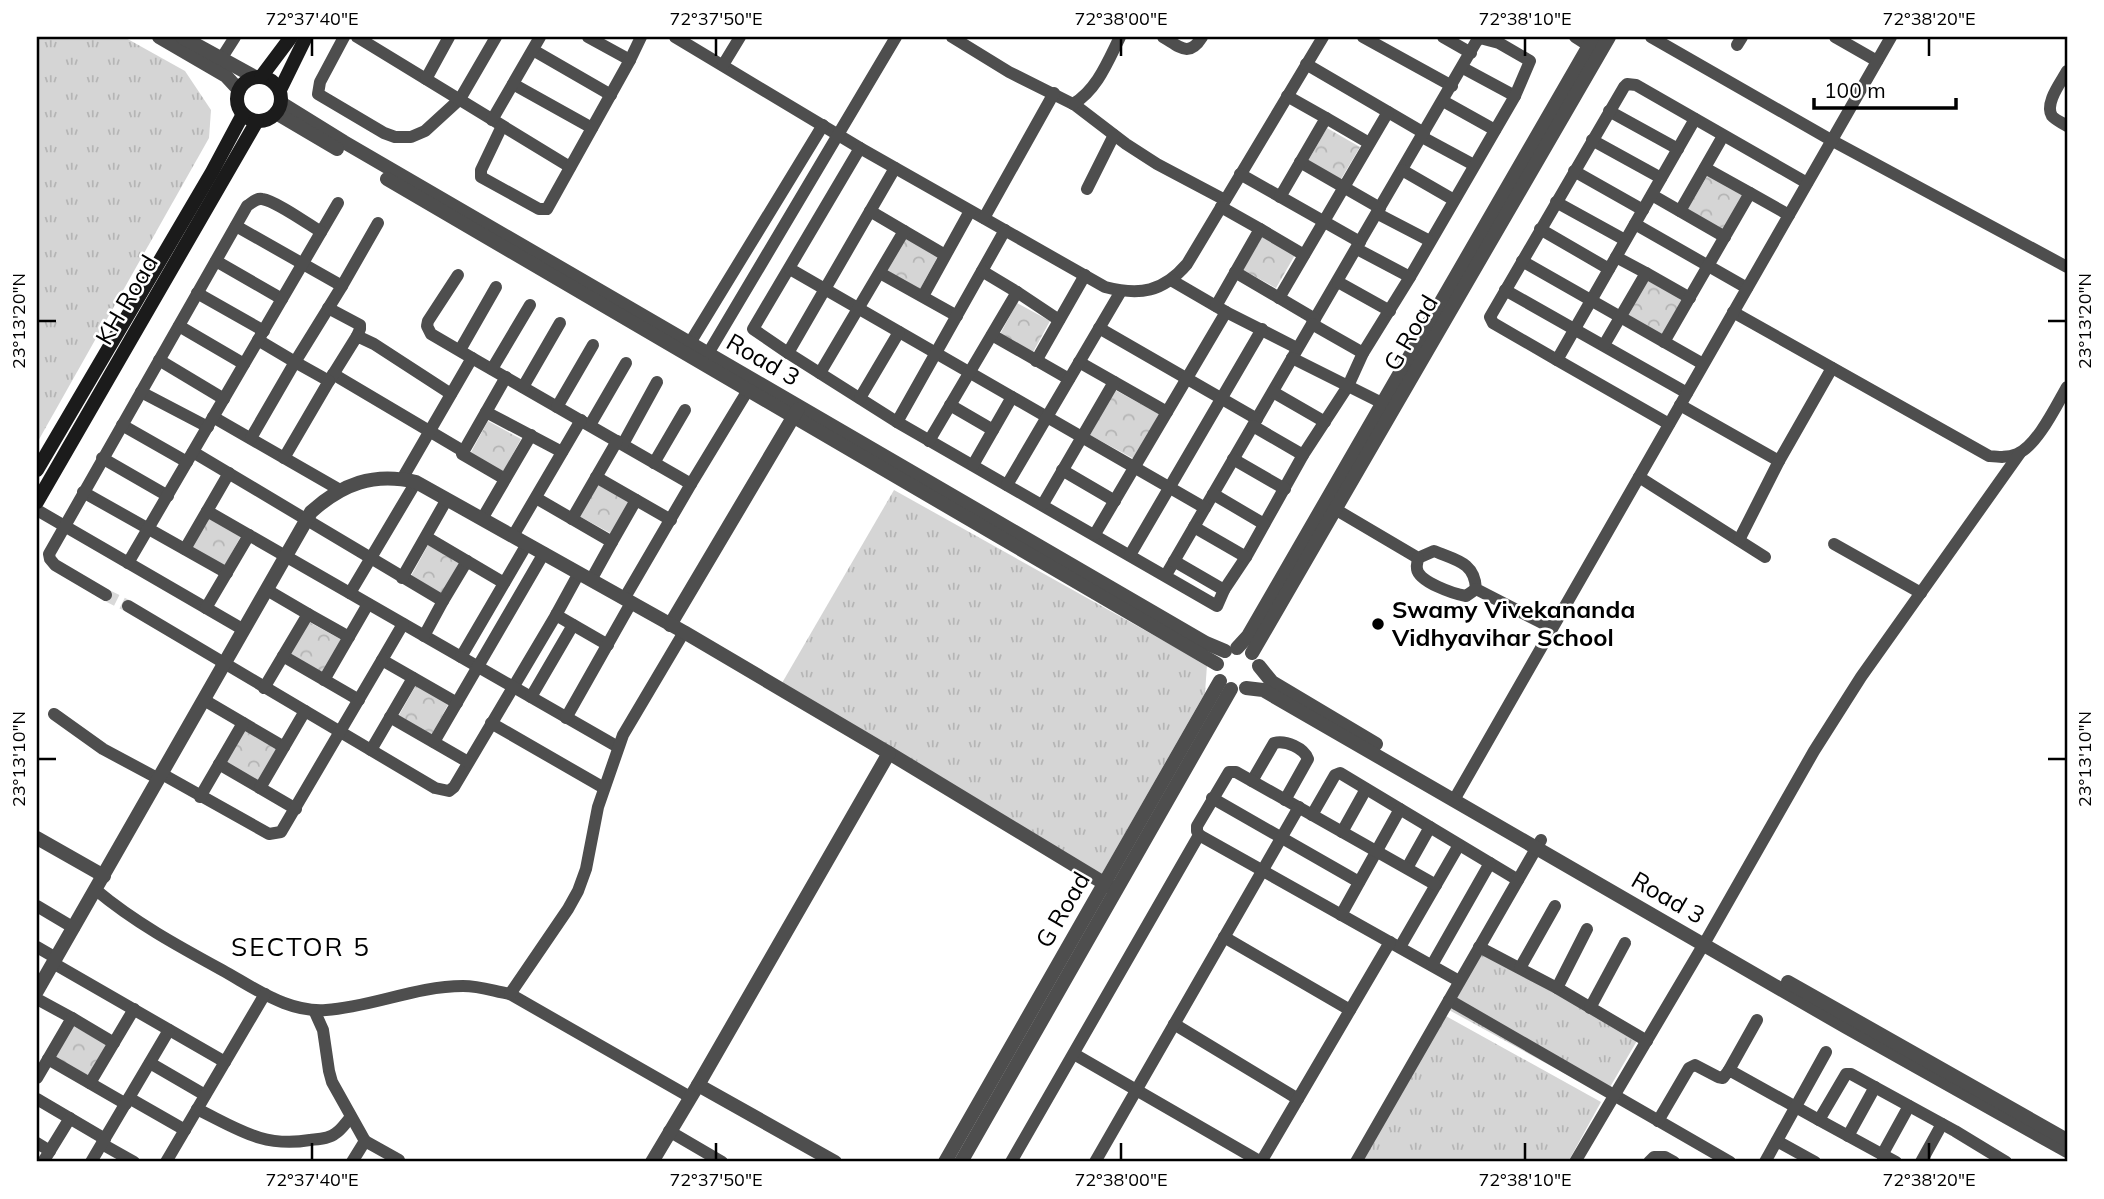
<svg xmlns="http://www.w3.org/2000/svg" width="2104" height="1199" font-family="Mulish,sans-serif">
<defs>
<pattern id="grass-tufts" width="24" height="20" patternUnits="userSpaceOnUse" patternTransform="scale(1.75)"><rect width="24" height="20" fill="#d5d5d5"/><path d="M3 7l-1-3M5 7V3M7 7l1-3M15 17l-1-3M17 17v-4M19 17l1-3" fill="none" stroke="#b5b5b5"/></pattern>
<pattern id="park-crowns" width="20" height="18" patternUnits="userSpaceOnUse" patternTransform="scale(1.75)"><rect width="20" height="18" fill="#d5d5d5"/><path d="M2 6a3 3 0 1 1 6 0M12 15a3 3 0 1 1 6 0" fill="none" stroke="#b5b5b5"/></pattern>
</defs>
<rect width="100%" height="100%" fill="#fff"/>
<g fill="url(#grass-tufts)">
<polygon points="37,37 124,37 185,71 211,110 209,138 37,443"/>
<polygon points="894,490 1207,665 1205,693 1100,877 782,683"/>
<polygon points="1480,952 1638,1039 1606,1094 1604,1095 1449,1010"/>
<polygon points="1444,1015 1601,1102 1568,1162 1359,1162"/>
</g>
<g fill="url(#park-crowns)">
<polygon points="1327,128 1360,147 1341,179 1308,161"/>
<polygon points="1709,173 1746,194 1723,233 1686,212"/>
<polygon points="1262,237 1295,255 1276,288 1243,270"/>
<polygon points="905,238 938,256 920,289 887,271"/>
<polygon points="1648,278 1686,299 1663,338 1626,317"/>
<polygon points="1017,303 1050,321 1032,354 999,336"/>
<polygon points="1115,390 1159,414 1134,459 1090,435"/>
<polygon points="488,421 521,439 503,472 470,454"/>
<polygon points="597,483 630,501 612,534 579,516"/>
<polygon points="209,516 242,534 224,567 191,548"/>
<polygon points="428,545 461,563 442,596 410,578"/>
<polygon points="309,622 342,640 323,673 290,654"/>
<polygon points="416,685 449,703 431,736 398,717"/>
<polygon points="245,730 278,748 259,781 226,763"/>
<polygon points="73,1026 106,1044 88,1077 55,1059"/>
</g>
<g fill="none" stroke-linecap="round" stroke-linejoin="round">
<polyline stroke="#d9d9d9" stroke-width="12" stroke-dasharray="12 6" stroke-linecap="butt" points="106,595 128,606"/>
<g stroke="#4e4e4e" stroke-width="12">
<polyline points="344,37 320,82 318,94 384,133 395,137 411,137 425,131 460,99 496,37"/>
<polyline points="357,37 570,167"/>
<polyline points="588,37 630,60"/>
<path d="M675 37 860 148 1105 287C1140 296 1163 292 1187 264L1323 37"/>
<polyline points="952,37 1009,72 1075,105 1126,144 1157,164 1225,200"/>
<path d="M1163 37C1180 47 1189 58 1202 37"/>
<polyline points="1363,37 1452,86"/>
<polyline points="1443,37 1471,53"/>
<polyline points="1575,37 1589,46"/>
<polyline points="1651,37 1831,140 2067,267"/>
<polyline points="1835,37 1877,61"/>
<polyline points="1737,45 1742,37"/>
<polyline points="533,50 611,95"/>
<polyline points="221,59 235,37"/>
<polyline points="1306,64 1424,133"/>
<polyline points="723,65 740,37"/>
<polyline points="1463,68 1515,96"/>
<path d="M2067 71C2062 81 2044 103 2052 116 2055 120 2063 123 2067 126"/>
<polyline points="426,79 449,37"/>
<polyline points="513,84 592,128"/>
<polyline points="1443,101 1495,130"/>
<path d="M1073 104C1097 90 1108 61 1120 37"/>
<polyline points="1609,111 1678,149"/>
<polyline points="1326,118 1369,143"/>
<polyline points="492,120 540,37"/>
<polyline points="502,126 481,170 481,177 539,209 547,209 630,60 641,37"/>
<polyline points="1422,137 1474,165"/>
<polyline points="1592,140 1661,178"/>
<polyline points="860,148 753,329 788,353 897,422 1217,606 1224,590 1246,557 1303,455 1348,386 1363,353 1410,277 1515,96 1530,61 1499,43 1480,38 1476,42 1166,575"/>
<polyline points="1300,162 1380,208"/>
<polyline points="1705,168 1750,193"/>
<polyline points="1402,170 1454,200"/>
<polyline points="1574,171 1643,210"/>
<polyline points="1240,174 1360,242"/>
<polyline points="1087,189 1114,135"/>
<polyline points="1652,195 1725,237"/>
<polyline points="1280,197 1326,118 1287,96"/>
<polyline points="1556,202 1625,240"/>
<polyline points="1680,211 1723,136"/>
<polyline points="1378,214 1430,241"/>
<polyline points="984,218 1054,93"/>
<polyline points="1635,224 1747,288"/>
<polyline points="236,226 342,286 295,362 258,340"/>
<polyline points="1260,229 1304,255"/>
<polyline points="1540,229 1609,269"/>
<polyline points="904,231 945,255"/>
<polyline points="1357,249 1410,277"/>
<polyline points="216,261 282,299"/>
<polyline points="1522,261 1703,364"/>
<polyline points="790,269 1205,508"/>
<polyline points="1235,272 1315,319"/>
<polyline points="880,273 957,316"/>
<polyline points="1646,273 1690,298"/>
<polyline points="1171,280 1226,312 1297,348"/>
<polyline points="1338,282 1390,311"/>
<polyline points="342,286 378,223"/>
<polyline points="1505,290 1687,393"/>
<polyline points="1017,292 1059,320"/>
<polyline points="197,293 264,331"/>
<polyline points="923,296 970,211"/>
<polyline points="1279,298 1388,112"/>
<polyline points="1216,306 1260,229 1221,207"/>
<polyline points="328,308 360,325 360,329 357,336"/>
<path d="M1733 312 1989 456C1999 457 2007 458 2017 454 2037 446 2056 406 2067 387"/>
<polyline points="1312,324 1363,353"/>
<polyline points="179,326 244,364"/>
<polyline points="1099,328 1257,419"/>
<polyline points="992,335 1069,379"/>
<polyline points="1664,342 1750,193 1789,215"/>
<polyline points="1604,345 1646,273 1616,257"/>
<polyline points="460,350 496,287"/>
<polyline points="685,351 823,125"/>
<polyline points="788,353 895,168"/>
<polyline points="472,358 691,484 624,599"/>
<polyline points="1292,358 1382,403"/>
<polyline points="159,360 224,399"/>
<polyline points="1557,360 1493,323 1490,317 1624,87 1627,84 1636,85 1807,183"/>
<polyline points="1036,361 1085,275"/>
<polyline points="703,362 896,37"/>
<polyline points="1079,362 1167,412"/>
<polyline points="492,369 530,305"/>
<polyline points="820,373 904,231 870,211"/>
<polyline points="333,374 463,451"/>
<polyline points="329,381 357,336 374,344 451,394"/>
<polyline points="523,387 560,323"/>
<polyline points="141,392 208,427"/>
<polyline points="1273,392 1325,422"/>
<polyline points="860,398 899,332"/>
<polyline points="950,405 993,430"/>
<polyline points="1680,405 1779,461 1832,368"/>
<polyline points="557,407 593,345"/>
<polyline points="486,412 506,377"/>
<polyline points="213,417 340,490"/>
<polyline points="897,422 1005,230"/>
<polyline points="1669,424 1557,360 1695,119"/>
<polyline points="122,425 187,462"/>
<polyline points="590,425 626,363"/>
<polyline points="1253,426 1303,455"/>
<polyline points="251,438 295,362 329,381 284,458"/>
<polyline points="929,441 1017,292 982,271"/>
<polyline points="623,444 657,382"/>
<polyline points="193,452 443,601 467,561"/>
<polyline points="102,458 168,496"/>
<polyline points="1233,459 1285,489"/>
<polyline points="654,463 685,410"/>
<polyline points="973,465 1012,397"/>
<polyline points="1062,470 1115,501"/>
<polyline points="229,473 207,511 461,657 527,544"/>
<polyline points="596,477 671,520"/>
<polyline points="1639,477 1765,557"/>
<polyline points="402,479 472,358 431,334 427,326 428,321 458,275"/>
<polyline points="505,479 462,454 486,412 562,452"/>
<polyline points="691,484 748,390"/>
<polyline points="1007,485 1121,291"/>
<polyline points="83,492 227,573"/>
<polyline points="1213,494 1264,524"/>
<polyline points="536,498 612,542 591,580"/>
<polyline points="1043,504 1114,382"/>
<path d="M1335 509 1418 558 1434 551C1455 560 1475 562 1476 589L1552 628"/>
<polyline points="37,510 244,630"/>
<polyline points="482,519 531,435"/>
<polyline points="572,519 617,441"/>
<polyline points="1194,527 1246,557"/>
<polyline points="1095,534 1226,312"/>
<polyline points="513,536 581,420"/>
<polyline points="426,537 504,583"/>
<polyline points="1739,540 1779,461"/>
<polyline points="612,542 636,500"/>
<polyline points="1834,544 1921,593"/>
<polyline points="185,549 207,511"/>
<polyline points="1130,555 1262,329"/>
<path d="M1418 558C1418 561 1416 565 1417 569 1419 582 1454 594 1466 596L1476 589"/>
<polyline points="1174,561 1224,590"/>
<polyline points="128,563 338,203"/>
<polyline points="402,578 447,499"/>
<polyline points="350,593 416,482"/>
<path d="M106 595 55 565 50 559 49 554 247 206C252 203 256 198 262 199 276 201 308 224 321 232"/>
<polyline points="128,606 435,788 449,791 454,787 556,615 579,573"/>
<polyline points="206,608 249,535"/>
<polyline points="308,614 349,637"/>
<polyline points="556,615 608,645"/>
<polyline points="403,624 382,660 457,703"/>
<polyline points="424,636 443,601"/>
<polyline points="283,656 359,700"/>
<polyline points="461,657 618,747"/>
<polyline points="324,680 368,604"/>
<polyline points="264,688 308,614 267,590"/>
<polyline points="531,697 573,625"/>
<polyline points="204,700 284,747"/>
<polyline points="54,714 103,749 159,779"/>
<polyline points="390,717 468,762"/>
<polyline points="566,718 631,603"/>
<polyline points="491,723 604,788"/>
<polyline points="434,742 544,553"/>
<polyline points="371,750 413,678"/>
<polyline points="219,764 296,809"/>
<polyline points="162,774 269,834 281,832 382,660"/>
<path d="M1252 781 1274 743C1286 740 1304 748 1308 759L1285 800"/>
<polyline points="260,788 305,711"/>
<polyline points="200,797 243,723"/>
<polyline points="1212,798 1359,882"/>
<polyline points="1454,800 1891,37"/>
<polyline points="1312,815 1335,775 1340,773 1518,880"/>
<polyline points="1342,832 1366,789"/>
<polyline points="1199,835 1459,981"/>
<polyline points="1407,868 1430,827"/>
<path d="M96 890C134 922 178 946 222 970 242 981 262 995 284 1003 297 1008 311 1011 326 1010 372 1007 416 986 463 986 480 986 493 991 510 994L690 1097"/>
<polyline points="37,906 74,928"/>
<polyline points="1341,915 1400,809"/>
<polyline points="1224,937 1350,1010"/>
<polyline points="37,947 56,958"/>
<polyline points="1400,947 1459,845"/>
<polyline points="1479,947 1557,988 1647,1041"/>
<polyline points="53,963 225,1062"/>
<polyline points="1432,965 1490,863"/>
<polyline points="1520,968 1555,906"/>
<polyline points="1557,988 1587,929"/>
<polyline points="510,994 568,909 578,891 586,869 598,807 623,735 684,632"/>
<polyline points="37,999 72,1018 37,1078"/>
<polyline points="1449,1000 1730,1162"/>
<polyline points="1590,1008 1625,943"/>
<polyline points="314,1010 323,1030 329,1071 332,1082 365,1141"/>
<polyline points="72,1018 114,1043"/>
<polyline points="1174,1024 1298,1099"/>
<polyline points="1074,1054 1261,1162"/>
<polyline points="48,1059 126,1104"/>
<polyline points="150,1063 205,1095"/>
<polyline points="1729,1070 1757,1020"/>
<polyline points="90,1083 134,1009"/>
<polyline points="129,1098 185,1130"/>
<polyline points="37,1099 105,1139"/>
<path d="M197 1109C238 1129 263 1148 310 1140 319 1139 329 1139 336 1133 342 1129 346 1122 351 1117"/>
<polyline points="1658,1121 1689,1068 1695,1065 1718,1077 1723,1078 1729,1070 1819,1120"/>
<polyline points="669,1131 722,1162"/>
<polyline points="1848,1136 1875,1087"/>
<polyline points="1777,1141 1815,1162"/>
<polyline points="37,1143 50,1151"/>
<polyline points="102,1144 134,1162"/>
<polyline points="1882,1155 1909,1106"/>
<polyline points="43,1162 70,1118"/>
<polyline points="91,1162 169,1030"/>
<polyline points="166,1162 265,994"/>
<polyline points="352,1162 365,1141 399,1160 398,1162"/>
<polyline points="1011,1162 1199,835 1197,831 1197,826 1229,772 1236,772 1436,885"/>
<polyline points="1095,1162 1299,807"/>
<polyline points="1261,1162 1390,942"/>
<polyline points="1356,1162 1541,840"/>
<polyline points="1575,1162 1708,937 1814,751 1861,677 2020,453"/>
<polyline points="1649,1162 1654,1157 1665,1157 1674,1162"/>
<polyline points="1765,1162 1826,1052"/>
<polyline points="1896,1162 1819,1120 1846,1074 1851,1074 1955,1131 2006,1162"/>
<polyline points="1921,1162 1942,1124"/>
</g>
<g stroke="#4e4e4e" stroke-width="14">
<polyline points="159,37 226,76 239,90"/>
<polyline points="182,37 255,77"/>
<polyline points="281,103 344,142 1206,643 1225,651"/>
<polyline points="276,113 337,149"/>
<polyline points="387,179 1217,664"/>
<polyline points="670,625 798,409"/>
<polyline points="1237,648 1248,636 1594,37"/>
<polyline points="1252,653 1609,37"/>
<polyline points="1259,666 1272,682 1376,744"/>
<polyline points="1246,688 1263,690 1846,1027 2067,1151"/>
<polyline points="889,753 1112,888"/>
<polyline points="37,838 104,876"/>
<polyline points="1788,982 2067,1140"/>
<path d="M37 991 311 512C342 484 373 472 416 482L684 632 889 753 698 1085 652 1162"/>
<polyline points="698,1085 835,1162"/>
<polyline points="945,1162 1220,681"/>
<polyline points="961,1162 1231,689"/>
</g>
<g stroke="#1b1b1b" stroke-width="14">
<circle cx="259" cy="99" r="22"/>
<polyline points="261,77 291,37"/>
<polyline points="280,90 306,37"/>
<polyline points="37,470 212,172 243,114"/>
<polyline points="37,502 257,121"/>
</g>
</g>
<path fill="none" stroke="#000" stroke-width="2.5" d="M312 38V56M716 38V56M1121 38V56M1525 38V56M1929 38V56M38 321H56M2048 321H2066M38 759H56M2048 759H2066M312 1143V1160M716 1143V1160M1121 1143V1160M1525 1143V1160M1929 1143V1160"/>
<circle fill="#000" stroke="#fff" stroke-width="2.5" cx="1378" cy="624" r="7"/>
<g text-anchor="middle" stroke-width="5" stroke-linejoin="round" paint-order="stroke">
<g font-size="24" fill="#000" stroke="#fff">
<text transform="translate(127 300) rotate(-60)" y="8">KH Road</text>
<text transform="translate(1411 333) rotate(-60)" y="8">G Road</text>
<text transform="translate(763 360) rotate(30)" y="8">Road 3</text>
<text transform="translate(1668 898) rotate(30)" y="8">Road 3</text>
<text transform="translate(1063 910) rotate(-60)" y="8">G Road</text>
</g>
<g font-size="24" font-weight="bold" fill="#000" stroke="#fff" text-anchor="start">
<text x="1392" y="618">Swamy Vivekananda<tspan x="1392" dy="28">Vidhyavihar School</tspan></text>
</g>
<g font-size="26" letter-spacing="2" fill="#000" stroke="#fff">
<text x="301" y="956">SECTOR 5</text>
</g>
</g>
<rect width="2104" height="1199" fill="none" stroke="#ffffff" stroke-width="77"/>
<path d="M1814 98v10h142v-10" fill="none" stroke="#000000" stroke-width="3.5"/>
<text x="1824" y="98" font-size="21" fill="#000000" stroke="#ffffff" stroke-width="5" paint-order="stroke">100 m</text>
<rect x="38" y="38" width="2028" height="1122" fill="none" stroke="#000" stroke-width="2.5"/>
<g font-size="18" text-anchor="middle" fill="#000">
<text x="312" y="25">72°37'40"E</text>
<text x="716" y="25">72°37'50"E</text>
<text x="1121" y="25">72°38'00"E</text>
<text x="1525" y="25">72°38'10"E</text>
<text x="1929" y="25">72°38'20"E</text>
<text transform="translate(19 321) rotate(-90)" y="6">23°13'20"N</text>
<text transform="translate(2085 321) rotate(-90)" y="6">23°13'20"N</text>
<text transform="translate(19 759) rotate(-90)" y="6">23°13'10"N</text>
<text transform="translate(2085 759) rotate(-90)" y="6">23°13'10"N</text>
<text x="312" y="1186">72°37'40"E</text>
<text x="716" y="1186">72°37'50"E</text>
<text x="1121" y="1186">72°38'00"E</text>
<text x="1525" y="1186">72°38'10"E</text>
<text x="1929" y="1186">72°38'20"E</text>
</g>
</svg>
